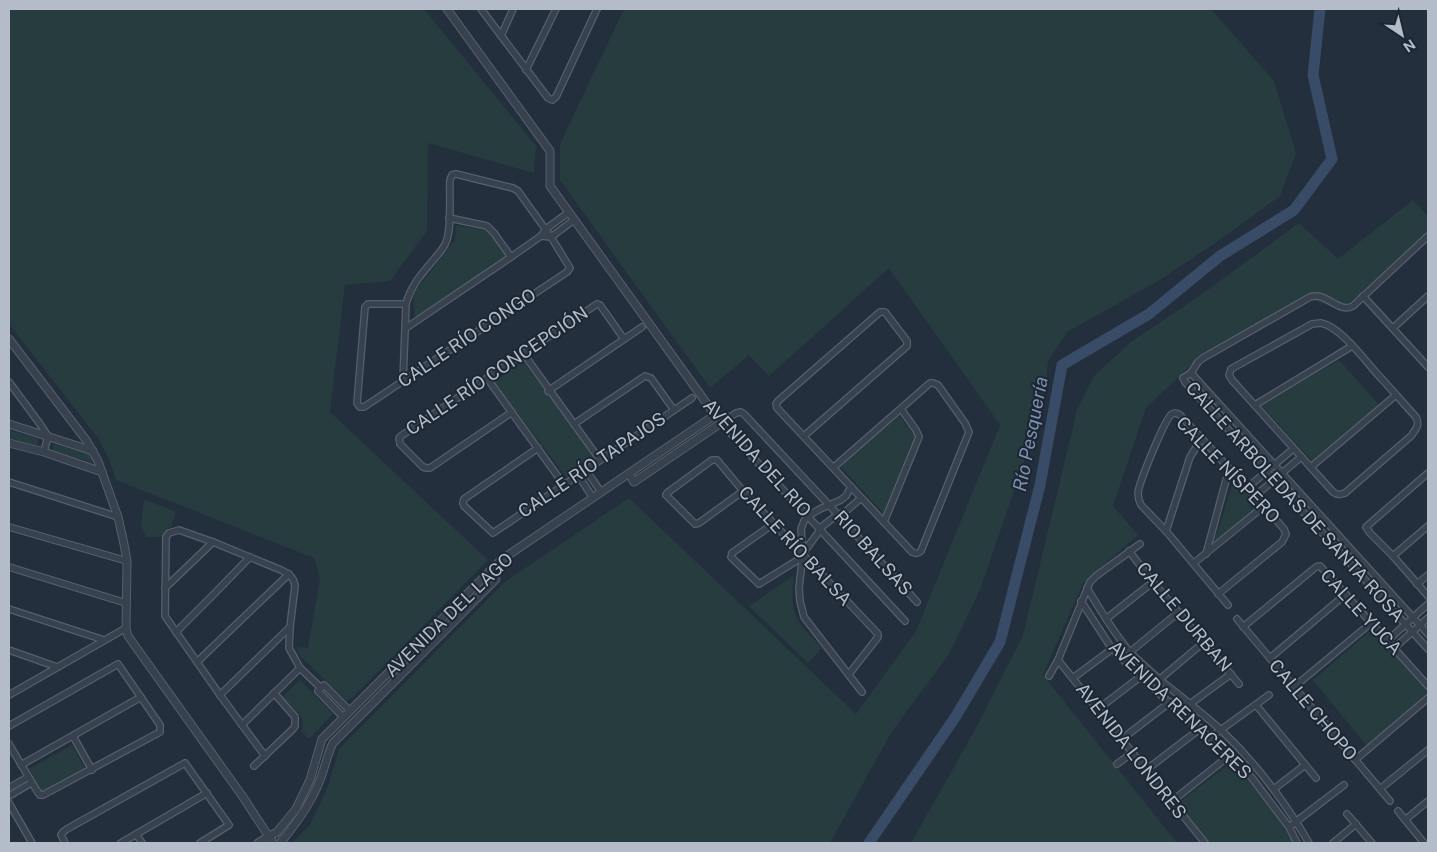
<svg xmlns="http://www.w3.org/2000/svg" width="1437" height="852" font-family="'Public Sans',sans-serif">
<rect width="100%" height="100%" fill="#242f3e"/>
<g fill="#263c3f">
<polygon points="9,9 424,9 536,146 534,173 428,143 427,231 390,281 345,285 330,412 488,560 350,700 350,698 347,701 302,658 298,652 297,647 308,648 320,578 314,558 116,480 109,459 98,438 9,324"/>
<polygon points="624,9 1211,9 1274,81 1296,153 1280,196 1218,241 1158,281 1067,332 1048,361 1043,406 980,590 949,654 891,733 830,843 292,843 310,825 328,786 339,749 506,581 629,498 856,714 916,631 1000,425 889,268 769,376 749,355 710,388 560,180 560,144"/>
<polygon points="1413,200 1428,216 1428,233 1365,289 1342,310 1312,300 1189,367 1146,408 1113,506 1138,535 1083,583 1043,675 1177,843 911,843 976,728 1023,635 1077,410 1094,376 1131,342 1202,294 1299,223 1338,259"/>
<polygon points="456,225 489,231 507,256 415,319 413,294 455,240"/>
<polygon points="1339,360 1379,405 1312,461 1261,405"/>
<polygon points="523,361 595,458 567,478 494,382"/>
<polygon points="899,416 915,436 885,515 840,466"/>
<polygon points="9,430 39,439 37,446 9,438"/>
<polygon points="53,444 92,454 97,464 53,451"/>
<polygon points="1234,480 1259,507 1214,542"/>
<polygon points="144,499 176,512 171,526 161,537 146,537 141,524"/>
<path d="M794 575C793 586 791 599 794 610 798 626 812 637 822 648L808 663 749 606Z"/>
<polygon points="1369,632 1374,632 1428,692 1427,696 1367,746 1313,680"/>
<path d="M300 680 333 714 309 739 301 731C309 718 291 706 282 697Z"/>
<polygon points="72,745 85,769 42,793 29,769"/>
<polygon points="1228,765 1235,766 1265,800 1294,843 1209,843 1181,808 1182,800"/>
</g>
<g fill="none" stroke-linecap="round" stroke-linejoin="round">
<polyline stroke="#394c67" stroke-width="11" points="869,843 956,716 1000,642 1040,485 1062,365 1149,314 1220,256 1294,210 1332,159 1313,75 1320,9"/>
<defs>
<g id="minor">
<polyline points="481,9 548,98 552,100 556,97 597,9"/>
<polyline points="501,36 513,9"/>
<polyline points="526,70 556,9"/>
<polyline points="449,218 487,226 494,233 511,257"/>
<polyline points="541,236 551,237 574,220"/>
<polyline points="1363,296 1428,367"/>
<path d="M1321 323C1340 326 1366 362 1380 377 1392 390 1404 404 1416 417 1420 425 1416 429 1411 436L1345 493C1340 495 1337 495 1333 492L1232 380 1229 375 1231 369 1312 324Z"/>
<polyline points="406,328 511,257 541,236 546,229 569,212"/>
<polyline points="1393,328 1428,296"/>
<polyline points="523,353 600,460"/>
<polyline points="1191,373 1183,378 1185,382 1428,649"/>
<polyline points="1191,373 1428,634"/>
<path d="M1191 373 1198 362 1203 358 1310 297C1326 291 1338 314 1353 306L1428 236"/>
<polyline points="487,378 564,485"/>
<path d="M403 381 406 304C411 285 423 272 435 258 439 253 444 248 446 242 452 230 449 195 450 180L452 175 456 174 513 188 518 191 551 237 570 268 567 272 364 407H360L357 403 365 307 368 304H406"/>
<polyline points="9,382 40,424 48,436 44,452"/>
<polyline points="548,391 642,327"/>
<polyline points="1255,405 1352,346"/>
<polyline points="512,412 430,468 427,468 423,467 400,444 399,438 401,436 597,304 600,305 624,339"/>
<polyline points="715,415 721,423 905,621"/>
<polyline points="721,423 736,413 741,412 744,414 829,505 917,602"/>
<polyline points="574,424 645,376 651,378 674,410"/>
<path d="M804 436 907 346V341L885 312H880L778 401 776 404 777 408 912 552C916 554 918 554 921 551L969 432 965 423 938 385 933 383H930L834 467"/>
<polyline points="538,448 464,499 463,503 464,506 493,533 692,398"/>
<polyline points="1311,467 1396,395"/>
<polyline points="586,470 601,492"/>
<polyline points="1428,473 1366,527 1370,533 1393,556 1428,596"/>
<polyline points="578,475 593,498"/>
<polyline points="9,482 118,517"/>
<polyline points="851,487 846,496 841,500 820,509 808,516 804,521 801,529 803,553 799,588 800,601 804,617 862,692"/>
<polyline points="1247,488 1293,449"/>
<polyline points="743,491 699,523 695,524 666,495 667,493 712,460 717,460 743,491 878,634 878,637 849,674"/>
<polyline points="1255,496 1301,457"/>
<polyline points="884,522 919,437 916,430 901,409"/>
<polyline points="773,524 732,553 731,557 759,584 801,558"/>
<polyline points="9,527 127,561"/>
<polyline points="1166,531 1190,457 1202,438"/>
<polyline points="1129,551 1153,582 1239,684"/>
<polyline points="803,553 818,533 820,528 837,515 845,512 861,498"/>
<polyline points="1206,554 1229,469"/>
<polyline points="1393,556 1428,526"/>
<polyline points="1194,563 1264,506"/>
<polyline points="9,567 126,603"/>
<polyline points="1417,584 1428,575"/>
<polyline points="165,588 213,542"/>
<path d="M1087 588C1100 610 1113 631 1129 651 1140 663 1153 673 1165 684 1184 699 1203 714 1221 730 1256 763 1285 802 1309 843"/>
<path d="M1218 594 1282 542 1286 534 1284 529 1264 506 1180 415C1176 413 1176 412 1172 414 1165 418 1139 483 1138 493 1138 498 1139 501 1141 505L1166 531 1228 605"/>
<polyline points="1081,601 1112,649 1140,677 1230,755 1252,778 1289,827 1297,843"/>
<polyline points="9,609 104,640"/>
<polyline points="1106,619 1153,582"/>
<polyline points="1237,619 1390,801"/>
<polyline points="1243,627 1316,567 1320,566 1428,686"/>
<polyline points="176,632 214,594 250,557"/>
<polyline points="1387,641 1428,604"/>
<polyline points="1394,648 1428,618"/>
<polyline points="9,650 57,667"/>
<polyline points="1130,652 1179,612"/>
<polyline points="1270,658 1346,594"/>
<polyline points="1058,660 1205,843"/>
<polyline points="197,662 289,574"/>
<polyline points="1049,676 1058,660 1090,582 1096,576 1140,544"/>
<polyline points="1073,678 1112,649"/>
<polyline points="1160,679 1204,642"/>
<polyline points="1294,687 1371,623"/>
<polyline points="9,695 126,628"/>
<polyline points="220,695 290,627"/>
<polyline points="1190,704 1231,674"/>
<polyline points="1256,705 1316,778"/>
<polyline points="1098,709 1140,677"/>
<polyline points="343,717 318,691 324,685 350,711"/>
<polyline points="242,725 300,668"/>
<polyline points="9,726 118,664 160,725 160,732 43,795 40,795 37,791 9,744"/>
<polyline points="73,736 92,770"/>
<polyline points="1211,737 1269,695"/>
<polyline points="1122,739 1170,702"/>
<path d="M265 756 220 695 165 616 166 537 169 533 179 530 213 542 281 570C289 574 294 577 295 586L290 627 289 648 300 668 321 688"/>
<polyline points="1355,760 1428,698"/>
<polyline points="1117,764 1132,753"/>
<polyline points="21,765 141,697"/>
<polyline points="254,766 293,729 295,726 295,717 274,693"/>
<polyline points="1146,770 1201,728"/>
<polyline points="9,788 28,777"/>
<polyline points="1274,789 1305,765"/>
<polyline points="1380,789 1428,750"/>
<polyline points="9,796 31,783"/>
<polyline points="1171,802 1230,755"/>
<polyline points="9,803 32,843"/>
<polyline points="1398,811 1424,843"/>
<polyline points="1347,814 1372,843"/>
<polyline points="1405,820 1428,801"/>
<polyline points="1289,827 1344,785"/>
<polyline points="136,834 142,843"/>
<polyline points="65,843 61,835 63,832 67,829 185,763 229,825 200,843"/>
<polyline points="121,843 207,793"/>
<polyline points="1333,843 1356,824"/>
</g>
<g id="tertiary">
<polyline points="9,339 86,440 98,461 118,517 124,544 127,561 126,628 128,636 243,797 273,843"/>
<polyline points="9,424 93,451"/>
<polyline points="9,443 44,452 102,472"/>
<polyline points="629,474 634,482 721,423"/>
<polyline points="258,843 277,832 296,809 310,780 322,739 501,560 715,415 550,186 550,151 447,9"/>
<path d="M280 843C296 824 311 804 320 780 325 768 327 755 333 743L496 579 489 572"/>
</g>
</defs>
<use href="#minor" stroke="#565f6c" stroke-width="8"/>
<use href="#tertiary" stroke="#565f6c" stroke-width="9"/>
<use href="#minor" stroke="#38414e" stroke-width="5.5"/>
<use href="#tertiary" stroke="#38414e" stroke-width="7"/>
</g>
<g text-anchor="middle" stroke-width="4" stroke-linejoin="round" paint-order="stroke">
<g font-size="18" fill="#b4bcc9" stroke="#1d2633">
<text transform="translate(467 338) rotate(-34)" y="6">CALLE RÍO CONGO</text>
<text transform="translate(497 371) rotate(-34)" y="6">CALLE RÍO CONCEPCIÓN</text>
<text transform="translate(757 458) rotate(48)" y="6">AVENIDA DEL RIO</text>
<text transform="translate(592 465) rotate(-34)" y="6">CALLE RÍO TAPAJOS</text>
<text transform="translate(1228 470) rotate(46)" y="6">CALLE NÍSPERO</text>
<text transform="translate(1295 502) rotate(48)" y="6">CALLE ARBOLEDAS DE SANTA ROSA</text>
<text transform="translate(795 546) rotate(47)" y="6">CALLE RÍO BALSA</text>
<text transform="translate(873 553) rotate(48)" y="6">RIO BALSAS</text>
<text transform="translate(1361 612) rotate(47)" y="6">CALLE YUCA</text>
<text transform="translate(449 615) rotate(-44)" y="6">AVENIDA DEL LAGO</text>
<text transform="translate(1184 617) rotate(50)" y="6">CALLE DURBAN</text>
<text transform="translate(1180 710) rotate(44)" y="6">AVENIDA RENACERES</text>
<text transform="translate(1313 710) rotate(50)" y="6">CALLE CHOPO</text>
<text transform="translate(1131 751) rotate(52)" y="6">AVENIDA LONDRES</text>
</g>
<g font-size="19" font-style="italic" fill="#7c92b1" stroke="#1d2633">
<text transform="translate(1030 434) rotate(-79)" y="7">Río Pesquería</text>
</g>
</g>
<rect width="1437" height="852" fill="none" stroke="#b4bcc9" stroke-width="20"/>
<g transform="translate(1402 35) rotate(145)" stroke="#1d2633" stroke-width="4" paint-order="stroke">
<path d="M0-4L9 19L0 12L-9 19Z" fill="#b4bcc9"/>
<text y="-8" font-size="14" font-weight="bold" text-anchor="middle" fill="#b4bcc9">N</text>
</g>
</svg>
